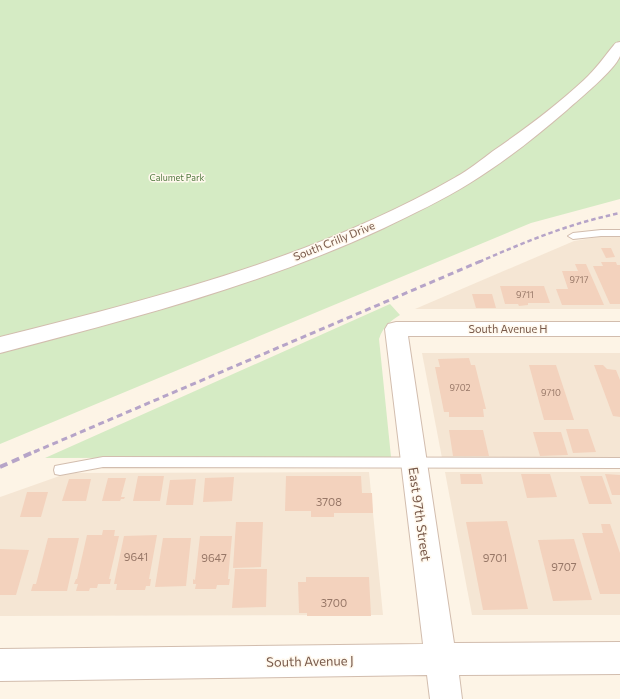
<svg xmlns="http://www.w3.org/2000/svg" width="620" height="699" font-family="Commissioner,sans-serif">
<rect width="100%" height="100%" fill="#fdf4e6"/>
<g fill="#f5e6d4">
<polygon points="604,236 620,236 620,309 415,309 574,241"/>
<polygon points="422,353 620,353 620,457 442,458"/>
<polygon points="369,472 383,615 0,616 0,497 3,496 68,473"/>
<polygon points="445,472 620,472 620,615 472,615"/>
</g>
<g fill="#d5ebc4">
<polygon points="0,0 620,0 620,199 531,223 0,444"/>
<path d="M390 304 400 315C389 322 383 327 379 339L391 457 45 458Z"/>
</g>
<g fill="#f3d2bd">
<polygon points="601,248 611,248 615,257 606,258"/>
<polygon points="601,262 616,262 617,265 620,265 620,304 610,304 593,266 603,266"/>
<polygon points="575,264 586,264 604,305 562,305 556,289 568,289 562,271 578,271"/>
<polygon points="500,286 544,286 550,303 528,303 528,305 519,306 518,304 505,304"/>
<polygon points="472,294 492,294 496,308 476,308"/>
<polygon points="469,358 471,365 475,365 486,409 483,409 484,417 449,417 449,412 444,412 435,367 440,367 438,359"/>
<polygon points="529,365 556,365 574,420 544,420"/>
<polygon points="594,365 603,365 607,369 616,370 620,380 620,417 613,416"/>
<polygon points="566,429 588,429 596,452 573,453"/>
<polygon points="449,430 483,430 489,456 453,456"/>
<polygon points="533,432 561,432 568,455 540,456"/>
<polygon points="460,474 481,474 483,484 461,484"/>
<polygon points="521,474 550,474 557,497 527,498"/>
<polygon points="605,474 620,475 620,495 612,495"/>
<polygon points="138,476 164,476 160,501 133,501"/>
<polygon points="286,476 361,476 362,493 372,493 373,513 334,513 334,517 311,517 311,511 285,511"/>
<polygon points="580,476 602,476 612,504 589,504"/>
<polygon points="234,477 232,501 203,502 205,478"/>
<polygon points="108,478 126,478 121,497 125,497 124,499 121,499 120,501 102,501"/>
<polygon points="69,479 91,479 86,501 62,501"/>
<polygon points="196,479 193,505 166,505 170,480"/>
<polygon points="27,492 48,492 41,517 20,517"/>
<polygon points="507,521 528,609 483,610 466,522"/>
<polygon points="236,522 263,522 261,567 233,568"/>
<polygon points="601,524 610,524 620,553 620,594 600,594 582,533 603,533"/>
<polygon points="103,530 115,530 114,536 119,536 109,579 111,579 110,584 98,584 97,588 90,588 89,591 76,591 78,584 74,584 76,579 77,579 87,535 102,535"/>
<polygon points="157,535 149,579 151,579 150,586 146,586 145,590 116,590 117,584 114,584 124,536"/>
<polygon points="200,536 232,536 228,579 230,579 229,585 217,585 216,589 195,589 196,584 193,584 193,579 195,580"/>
<polygon points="48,538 79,538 67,591 31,591 33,584 36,584"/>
<polygon points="163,538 191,538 186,586 155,587"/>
<polygon points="574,539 592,600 553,601 538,540"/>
<polygon points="0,549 29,550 16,595 0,595"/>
<polygon points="235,569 267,569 266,607 232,608"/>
<polygon points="306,577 369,577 371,616 307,616 307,613 299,613 298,582 306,582"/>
</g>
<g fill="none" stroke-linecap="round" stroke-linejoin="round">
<defs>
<g id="lane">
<polygon points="601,230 620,230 620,236 601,236 573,239 568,236 573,233"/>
<polygon points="103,457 620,458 620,468 103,467 60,475 55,474 54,470 55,466 60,465"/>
</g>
<g id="street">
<path d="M620 42C620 46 620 53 620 56 615 70 579 99 567 110 537 136 504 162 470 183 443 200 413 214 384 228 262 285 130 319 0 353V337C156 298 315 258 456 177 469 170 481 160 493 151 525 129 556 106 584 80 596 69 604 57 614 45 616 42 616 43 620 42Z"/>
<polygon points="396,322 620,322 620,336 408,336 454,643 620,642 620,674 459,675 462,699 430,699 427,675 0,681 0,649 423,644 385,329 388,324"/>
</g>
</defs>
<use href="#lane" stroke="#d2bdae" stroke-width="2"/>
<use href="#street" stroke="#d2bdae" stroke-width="2"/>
<use href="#lane" fill="#fff" fill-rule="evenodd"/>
<use href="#street" fill="#fff" fill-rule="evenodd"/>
<path stroke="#b6a4c8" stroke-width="2.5" stroke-dasharray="4.5 3" stroke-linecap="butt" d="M479 262C527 241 568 224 620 213"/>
<polyline stroke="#b6a4c8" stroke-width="3" stroke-dasharray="6 4" stroke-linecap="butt" points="34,452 481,261"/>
<polyline stroke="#b6a4c8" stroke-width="4" stroke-dasharray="8 5" stroke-linecap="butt" points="0,467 36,451"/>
</g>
<g text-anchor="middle" stroke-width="3" stroke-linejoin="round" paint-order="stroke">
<g font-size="9" fill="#51783f" stroke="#fff8ed">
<text x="177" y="181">Calumet Park</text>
</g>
<g font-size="9" fill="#977767">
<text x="579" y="283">9717</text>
<text x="525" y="298">9711</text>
<text x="460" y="391">9702</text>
<text x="551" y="396">9710</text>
</g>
<g font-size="11" fill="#78594a" stroke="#fff8ed">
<text transform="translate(334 241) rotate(-22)" y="4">South Crilly Drive</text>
<text x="508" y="333">South Avenue H</text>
</g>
<g font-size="11" fill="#977767">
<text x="329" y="506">3708</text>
<text x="136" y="561">9641</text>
<text x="214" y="562">9647</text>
<text x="495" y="562">9701</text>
<text x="564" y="571">9707</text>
<text x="334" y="607">3700</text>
</g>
<g font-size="13" fill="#78594a" stroke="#fff8ed">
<text transform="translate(420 514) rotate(82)" y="5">East 97th Street</text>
<text transform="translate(310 661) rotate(-1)" y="5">South Avenue J</text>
</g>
</g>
</svg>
